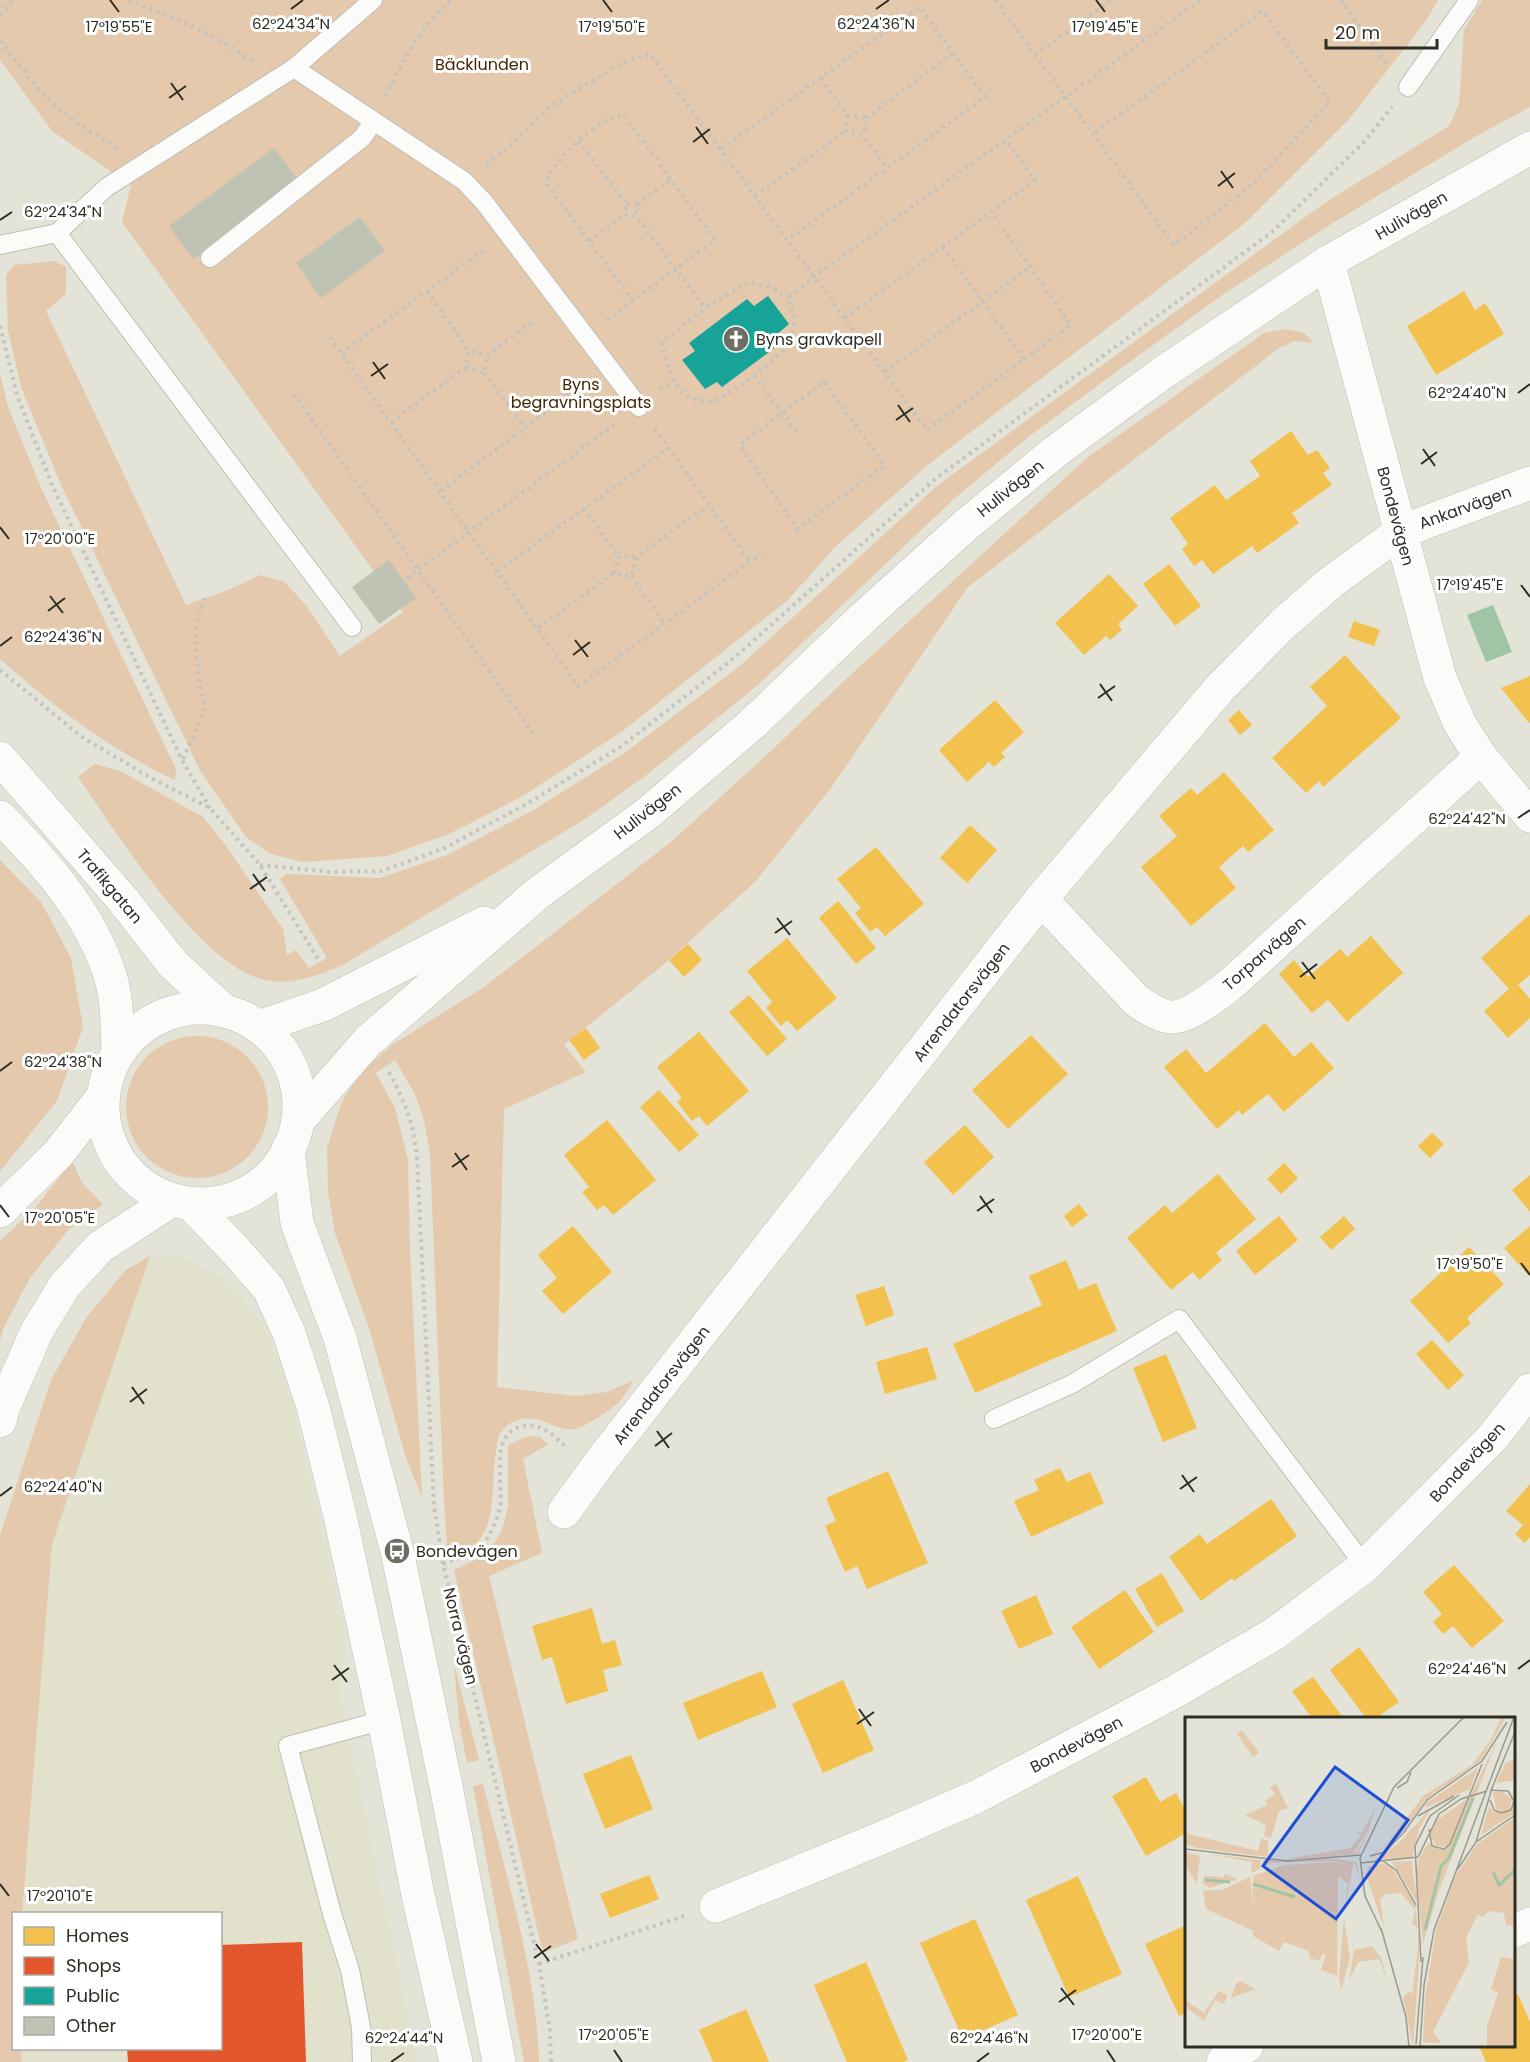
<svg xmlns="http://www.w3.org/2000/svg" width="1530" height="2062" font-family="Poppins,sans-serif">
<rect width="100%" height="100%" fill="#e3e3d7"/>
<polygon fill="#e2e1cb" points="150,1256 181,1257 228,1281 264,1324 291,1399 345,1634 340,1696 417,2062 22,2062 21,2049 220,2048 220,1914 22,1913 52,1544"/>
<g fill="#e4c9ac">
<polygon points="0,0 1438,0 1426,21 1350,118 1245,223 929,464 834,548 788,600 620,733 521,797 449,834 387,856 303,862 271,854 246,837 201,772 61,485 21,387 8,330 6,275 14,265 55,261 66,267 66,294 46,311 186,605 228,590 260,575 285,582 308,608 340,656 403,612 122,222 131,185 52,131 0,60"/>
<path d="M1482 0H1530V107L1478 135 1336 221 1225 293 1109 377 1027 438 955 498 758 685 644 777 582 821 341 966C316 976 289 987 261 979 197 961 116 832 78 777L95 764 120 771 203 817 224 843 283 929 287 955 296 950 309 968 327 958 280 879 286 874 380 878 447 855 530 812 626 752 741 665 938 485 1326 202 1449 126 1459 104 1464 30Z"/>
<path d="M1286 329 1304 333 1314 343 1295 341 1279 348 968 587 831 788 756 881 662 966 564 1045 586 1072 504 1109 497 1387 576 1396 607 1392 634 1380C629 1387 625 1397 618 1403 611 1409 584 1428 575 1429 555 1432 542 1413 518 1420 511 1422 503 1427 500 1434 497 1438 497 1446 496 1451 489 1490 503 1544 451 1556L447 1548 444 1502 430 1154 424 1120 415 1094 395 1060 376 1073 395 1108 408 1160 410 1252 422 1497 406 1458 369 1328 335 1233 328 1192 327 1148 342 1101 361 1072 392 1045 484 987 671 842 772 750 844 681 1088 457 1264 333Z"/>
<path d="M0 374 8 407 42 490 176 769 175 780C110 750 53 706 0 659Z"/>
<polygon points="0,860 41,902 71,958 83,1027 57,1101 0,1171"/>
<circle cx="197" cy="1107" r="71"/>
<polygon points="72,1161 82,1183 103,1204 69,1229 30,1278 4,1327 0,1340 0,1241 36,1207"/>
<polygon points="150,1256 52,1544 22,1913 14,1914 14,2048 21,2049 22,2062 0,2062 0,1535 51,1380 86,1318 126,1270"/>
<polygon points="529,1436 540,1437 548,1444 523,1459 542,1553 489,1576 578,1939 545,1952 541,1945 454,1570 488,1554 502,1530 508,1506 508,1445"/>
<polygon points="454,1664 479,1760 467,1763 459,1722"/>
<path d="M483 1784C506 1876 536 1967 539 2062H524L473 1786Z"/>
</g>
<polygon fill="#a0c5a5" points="1493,605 1512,652 1486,662 1467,615"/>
<g fill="#f2c14e">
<polygon points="1464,291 1475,310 1485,303 1504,334 1436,375 1407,326"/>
<polygon points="1291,431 1308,455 1317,450 1330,468 1323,473 1332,485 1292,513 1299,523 1257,553 1252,546 1213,574 1202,560 1194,566 1182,549 1188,544 1170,518 1215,485 1226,500 1260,476 1250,461"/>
<polygon points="1169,564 1201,606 1175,626 1143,584"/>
<polygon points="1109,574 1138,606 1118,624 1122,630 1110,640 1106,636 1084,655 1055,623"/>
<polygon points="1354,621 1380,630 1374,646 1348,637"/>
<polygon points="1345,655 1401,718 1323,787 1319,781 1306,793 1272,758 1327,706 1310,687"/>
<polygon points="1530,676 1530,722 1529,723 1501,688"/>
<polygon points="995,700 1024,732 1001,753 1005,757 994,767 989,762 967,782 939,750"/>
<polygon points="1239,710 1252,725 1240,735 1228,720"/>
<polygon points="1224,772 1274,830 1248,852 1243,846 1219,867 1236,888 1191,926 1141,867 1177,836 1159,816 1191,788 1197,795"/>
<polygon points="970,825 997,850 967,883 940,858"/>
<polygon points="876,847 924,904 885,936 877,927 870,932 855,913 861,908 837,879"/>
<polygon points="838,901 876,948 856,964 819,918"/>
<polygon points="1530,914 1530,975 1518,985 1530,999 1530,1018 1508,1038 1484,1011 1509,989 1481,958"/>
<polygon points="1371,936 1403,973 1347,1022 1328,1000 1312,1013 1279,974 1294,960 1308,977 1340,949 1347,957"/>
<polygon points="787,938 837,998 797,1031 787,1020 781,1026 766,1008 772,1002 747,971"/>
<polygon points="688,944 702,960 684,977 669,960"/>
<polygon points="749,995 787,1039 767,1056 729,1012"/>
<polygon points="1265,1023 1294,1057 1311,1042 1334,1068 1284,1112 1268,1094 1242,1115 1239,1110 1217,1129 1164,1067 1186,1049 1206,1073"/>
<polygon points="586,1028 600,1048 584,1060 569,1040"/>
<polygon points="699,1032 749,1091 707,1126 699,1116 692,1121 677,1102 682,1098 657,1067"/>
<polygon points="1031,1035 1068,1074 1008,1129 972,1090"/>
<polygon points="659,1090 699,1135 679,1152 640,1107"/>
<polygon points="607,1120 656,1180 613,1215 604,1205 597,1210 582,1192 589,1187 564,1155"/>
<polygon points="965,1125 994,1157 953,1195 924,1162"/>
<polygon points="1432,1133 1444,1144 1430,1158 1418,1146"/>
<polygon points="1284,1163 1298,1178 1281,1194 1267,1179"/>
<polygon points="1218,1174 1256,1219 1216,1253 1222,1260 1199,1280 1193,1272 1171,1290 1127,1238 1165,1205 1172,1213"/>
<polygon points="1530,1175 1530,1212 1512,1190"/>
<polygon points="1079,1204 1088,1215 1072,1227 1064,1216"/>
<polygon points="1279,1216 1298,1240 1255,1275 1236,1251"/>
<polygon points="1344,1216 1355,1229 1331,1250 1320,1237"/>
<polygon points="573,1226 612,1272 563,1314 542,1291 557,1278 538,1255"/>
<polygon points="1530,1226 1530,1277 1504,1248"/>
<polygon points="1469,1247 1504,1284 1467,1318 1471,1323 1448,1343 1410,1301"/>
<polygon points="1066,1260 1079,1290 1096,1283 1117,1331 975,1393 953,1344 1042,1305 1029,1276"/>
<polygon points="884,1286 894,1315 866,1326 855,1295"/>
<polygon points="1432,1340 1464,1375 1448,1390 1416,1354"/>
<polygon points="927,1347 937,1379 885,1394 876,1362"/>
<polygon points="1166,1354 1197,1428 1163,1442 1133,1368"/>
<polygon points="1060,1468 1067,1482 1090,1472 1104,1503 1031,1537 1014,1501 1039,1490 1034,1480"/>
<polygon points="888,1471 928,1563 867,1589 857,1566 845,1572 825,1526 836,1521 826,1498"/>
<polygon points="1530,1484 1530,1537 1525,1543 1515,1534 1523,1525 1506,1511"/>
<polygon points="1271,1499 1297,1536 1234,1581 1232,1578 1201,1601 1169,1557 1200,1534 1207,1544"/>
<polygon points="1454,1565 1504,1621 1472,1648 1453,1626 1443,1634 1433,1622 1442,1614 1423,1592"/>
<polygon points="1162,1573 1184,1611 1157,1627 1135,1589"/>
<polygon points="1125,1590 1154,1632 1099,1669 1071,1627"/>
<polygon points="1036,1595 1053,1634 1019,1649 1001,1611"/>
<polygon points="592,1608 602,1644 615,1640 622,1665 603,1670 608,1691 566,1704 552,1657 542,1660 532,1626"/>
<polygon points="1359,1647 1399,1702 1376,1718 1366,1718 1330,1670"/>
<polygon points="762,1671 777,1707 698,1740 683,1703"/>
<polygon points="1313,1677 1342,1716 1330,1718 1312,1718 1292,1691"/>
<polygon points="843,1680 874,1750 823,1773 792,1704"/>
<polygon points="631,1755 653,1809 605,1829 583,1774"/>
<polygon points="1146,1777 1160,1802 1176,1793 1186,1812 1186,1833 1146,1856 1112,1796"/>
<polygon points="649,1875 659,1899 610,1918 600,1894"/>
<polygon points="1078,1876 1122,1974 1069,1997 1026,1900"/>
<polygon points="975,1919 1018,2015 963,2039 920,1943"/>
<polygon points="1186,1925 1186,2013 1179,2016 1145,1944"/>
<polygon points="866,1962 908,2060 903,2062 847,2062 814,1985"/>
<polygon points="1518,1994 1530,2022 1530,2062 1486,2062 1479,2046 1514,2046 1514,1996"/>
<polygon points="746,2009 769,2062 713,2062 699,2030"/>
</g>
<polygon fill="#e4572e" points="302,1942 306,2062 128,2062 127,2048 220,2048 220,1945"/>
<polygon fill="#17a398" points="768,296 789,324 775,336 781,343 722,387 717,382 705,389 682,360 695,351 689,343 747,299 754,306"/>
<g fill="#bec3b3">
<polygon points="274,148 299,181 193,259 169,226"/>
<polygon points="360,217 385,251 321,298 296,263"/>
<polygon points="389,560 416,598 379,624 352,587"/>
</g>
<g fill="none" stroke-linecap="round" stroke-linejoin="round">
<defs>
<g id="service">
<polyline points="294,68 464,181 484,202 639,407"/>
<polyline points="1408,87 1469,0"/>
<polyline points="57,233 107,187 294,68 373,0"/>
<polyline points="0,245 57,233 352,627"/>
<polyline points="210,258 362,138 374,121"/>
<polyline points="994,1419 1072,1384 1179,1319 1365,1566"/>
<polyline points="362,2062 361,2027 350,1970 332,1914 288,1746 384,1720"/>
</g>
<g id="minor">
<polyline points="1328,262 1440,678 1460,724 1481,757 1530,816"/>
<path d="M1041 899 1137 1001C1146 1007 1160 1017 1172 1017 1188 1018 1218 994 1231 984L1481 757"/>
<polyline points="564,1512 601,1461 1041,899 1220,688 1283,624 1330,583 1400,532 1530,483"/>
<polyline points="716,1906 879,1839 978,1796 1176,1691 1274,1634 1365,1566 1492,1438 1530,1390"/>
<polyline points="1514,1931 1530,1924"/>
<polyline points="1223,2062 1230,2053 1247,2046"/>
</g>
<g id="secondary">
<polyline points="0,758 123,900 173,964 224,1011"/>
<path d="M0 817C45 862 90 913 110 975 118 1001 117 1028 118 1054"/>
<circle cx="201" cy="1106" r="98"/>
<polyline points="259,1027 323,1005 484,923"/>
<polyline points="298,1121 368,1041 538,893 648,813 752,724 865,616 966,525 1056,451 1161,374 1328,262 1530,148"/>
<polyline points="288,1149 297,1223 340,1338 397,1551 446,1786 499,2062"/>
<polyline points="191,1204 236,1251 269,1289 289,1333 313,1407 340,1516 384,1720 418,1895 456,2062"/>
<polyline points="0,1211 58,1154 103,1096"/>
<polyline points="0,1421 4,1406 37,1331 65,1285 100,1247 172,1200"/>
</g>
</defs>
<use href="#service" stroke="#bfbfb5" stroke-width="20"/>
<use href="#minor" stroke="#bfbfb5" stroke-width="34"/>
<use href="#secondary" stroke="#bfbfb5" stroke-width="34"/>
<g stroke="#c4c4bf" stroke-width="4" stroke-dasharray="3 4.5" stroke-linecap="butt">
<path d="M129 0C172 17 214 34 252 61"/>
<polyline points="995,0 1174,245 1253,184 1330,102 1263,11 1093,134"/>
<polyline points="1341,0 1388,66"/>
<polyline points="0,15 13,0"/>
<polyline points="0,41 44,96 78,124 118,148"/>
<polyline points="1035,55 1111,0"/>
<polyline points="821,78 847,115 846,131 864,136 887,168"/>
<path d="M386 96C406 57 417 29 452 0"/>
<polyline points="847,115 866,118 864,136"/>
<polyline points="866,118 953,53"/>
<polyline points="578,141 627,204 625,214 636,216 705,308"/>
<polyline points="721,149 920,7 985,97 788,240"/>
<polyline points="486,164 508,148 551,106 624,62 650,54 927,430 1071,325 991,212"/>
<polyline points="755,196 846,131"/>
<polyline points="627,204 637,205 636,216"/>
<polyline points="637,205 671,179"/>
<polyline points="589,241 625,214"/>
<polyline points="943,247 1024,359"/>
<polyline points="427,291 469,351"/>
<path d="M789 298 771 287 749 282 705 308 662 342C666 359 672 390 690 397 697 400 707 401 714 402L754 376 788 347 795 322 789 298 815 276 1201 0"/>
<polyline points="845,318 1035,180 1006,140"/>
<path d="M607 320 715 240 624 115C595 117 565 155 547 175L548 186 633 300"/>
<polyline points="0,326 17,395 52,485 182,760 210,808"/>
<polyline points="330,337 578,686 761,554"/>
<polyline points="341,353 485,249"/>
<polyline points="466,367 484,373 487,355"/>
<polyline points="885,372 1030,267"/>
<polyline points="484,373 525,427"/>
<polyline points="754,376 797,432"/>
<polygon points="824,382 885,465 797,529 740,445"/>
<polyline points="660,390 673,380"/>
<polyline points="294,394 535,736"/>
<polyline points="391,422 466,367 469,351 487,355 536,319"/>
<polyline points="655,429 750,562"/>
<polyline points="441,491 586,382"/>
<polyline points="584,508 619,557"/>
<polyline points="497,572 668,448"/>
<polyline points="614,573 619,557 637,557"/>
<polyline points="631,576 665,624"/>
<polyline points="407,578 618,422"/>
<polyline points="538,628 614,573 631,576 637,557 709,504"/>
<polyline points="0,670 82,737 151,778 210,808 260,865 318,959"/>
<polyline points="183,759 205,710 198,675 195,631 204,598"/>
<polyline points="260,865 330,872 382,871 445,848 528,803 622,746 734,658 935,479 1272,232 1364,142 1392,107"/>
<path d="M389 1072C406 1105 413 1121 417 1158L434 1506 443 1564 539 1964 550 2031 551 2062"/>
<path d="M443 1564 482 1550C487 1537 498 1521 500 1507 504 1483 489 1438 519 1427 539 1420 553 1435 567 1448"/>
<polyline points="539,1964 684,1916"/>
</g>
<use href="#service" stroke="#fbfbf9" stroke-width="18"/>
<use href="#minor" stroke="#fbfbf9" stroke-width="33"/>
<use href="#secondary" stroke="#fbfbf9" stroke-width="33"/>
</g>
<path fill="none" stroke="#2e2d24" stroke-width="2" d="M110 0 119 12M603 0 612 12M1096 0 1105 12M291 9 303 0M876 9 889 0M171 83 183 100M169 98 186 86M696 127 708 144M693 142 710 129M1221 171 1233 188M1218 186 1235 173M0 220 12 212M373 362 385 379M371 376 388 364M1518 393 1530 384M898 405 910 422M896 420 913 408M1423 449 1435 466M1421 464 1437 452M0 527 9 539M1521 585 1530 597M50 596 63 613M48 611 65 598M575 640 588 657M0 646 12 637M573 655 590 642M1100 684 1112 701M1098 698 1115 686M1518 818 1530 810M253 874 265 891M250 889 267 877M777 918 790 935M775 933 792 921M1302 962 1315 979M1300 977 1317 964M0 1071 12 1062M455 1153 467 1170M452 1167 469 1155M980 1196 992 1213M0 1205 9 1217M977 1211 994 1199M1521 1263 1530 1275M132 1387 144 1404M130 1402 147 1389M657 1431 669 1448M655 1446 672 1433M1182 1475 1194 1492M1180 1489 1197 1477M0 1496 12 1487M334 1665 347 1682M1518 1669 1530 1660M332 1680 349 1668M859 1709 871 1726M857 1724 874 1712M0 1884 9 1896M536 1944 549 1961M534 1958 551 1946M1061 1988 1074 2005M1059 2002 1076 1990M614 2050 622 2062M1107 2050 1115 2062M391 2062 404 2053M977 2062 989 2053"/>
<defs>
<symbol id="church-disc" viewBox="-11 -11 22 22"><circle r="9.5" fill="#6d6d63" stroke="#fff"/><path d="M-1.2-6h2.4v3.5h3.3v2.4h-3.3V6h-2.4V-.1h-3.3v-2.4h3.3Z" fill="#fff"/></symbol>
<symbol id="bus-disc" viewBox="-11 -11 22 22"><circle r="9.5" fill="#6d6d63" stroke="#fff"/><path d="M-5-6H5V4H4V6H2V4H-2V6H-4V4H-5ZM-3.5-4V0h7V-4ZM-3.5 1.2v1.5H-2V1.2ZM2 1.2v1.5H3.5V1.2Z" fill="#fff"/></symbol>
</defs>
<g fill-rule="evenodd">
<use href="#church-disc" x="721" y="324" width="30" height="30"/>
<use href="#bus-disc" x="382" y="1536" width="30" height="30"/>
</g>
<g text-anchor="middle" stroke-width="6" stroke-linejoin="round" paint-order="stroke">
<g font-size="16" fill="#452501" stroke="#fff">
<text x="482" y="70">Bäcklunden</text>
<text x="581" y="390">Byns<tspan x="581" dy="18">begravningsplats</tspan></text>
</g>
<g font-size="16" fill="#2e2d24" stroke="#fff">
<text transform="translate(1411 215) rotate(-30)" y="6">Hulivägen</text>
<text transform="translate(1010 488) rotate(-39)" y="6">Hulivägen</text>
<text transform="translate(1465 507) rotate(-20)" y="6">Ankarvägen</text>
<text transform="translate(1396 516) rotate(75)" y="6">Bondevägen</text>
<text transform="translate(647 811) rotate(-38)" y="6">Hulivägen</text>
<text transform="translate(110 886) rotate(50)" y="6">Trafikgatan</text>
<text transform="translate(1264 953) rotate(-41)" y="6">Torparvägen</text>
<text transform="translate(961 1002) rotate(-52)" y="6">Arrendatorsvägen</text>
<text transform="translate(661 1385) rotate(-52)" y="6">Arrendatorsvägen</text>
<text transform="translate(1467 1462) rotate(-47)" y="6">Bondevägen</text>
<text transform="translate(461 1636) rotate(76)" y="6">Norra vägen</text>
<text transform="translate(1076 1744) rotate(-28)" y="6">Bondevägen</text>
</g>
<g font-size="16" fill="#2e2d24" stroke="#fff" text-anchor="start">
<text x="756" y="345">Byns gravkapell</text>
<text x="416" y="1557">Bondevägen</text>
</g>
</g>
<g transform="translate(1185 1717)">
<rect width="330" height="330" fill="#e3e3d7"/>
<path d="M317 0H321L296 43 241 82 212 122 188 137 203 126 238 79 287 48 305 24ZM57 13 74 36 68 40 52 17ZM312 24 254 173 238 227 231 154 234 142 243 126 259 133ZM330 41V63L311 66 320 47ZM293 51 285 72 240 91 241 86ZM91 67 103 91 94 94 86 121 79 119 81 108 60 98 82 88 80 83 90 78 85 70ZM316 74 327 82 324 93 311 92 308 75ZM282 82 268 118 260 129H251L245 116 251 104ZM191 89 184 112 170 134V138L183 116 173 137 115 142H101L166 131 176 118 169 114 177 116ZM304 89 308 95 330 89V96L296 118ZM246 91 234 112 227 141 188 144 213 127ZM330 100V218L328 209 321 208 319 196 304 194 297 200 293 197 281 221 284 245 248 315 257 326 238 325 240 281 251 213 270 160 292 127ZM0 116 73 134 76 121 83 124V140L12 131 0 127ZM0 135 15 139 12 167 0 148ZM24 137 76 143 75 152 66 156 67 145ZM152 142 172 145 175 162 169 145 160 189 163 167 153 159 152 259 136 253 141 237 138 236 134 244 125 241 124 234 99 225 94 234 68 219V159L99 148 147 145 166 149 147 144 86 146 77 150 78 143ZM227 144 228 158 233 186 207 145ZM193 146 205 148 230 186 235 230 228 330 218 280 225 274 227 278 233 229V211L227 207 230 193 216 176 201 177 195 182 199 211 181 157 183 150ZM40 157 53 162 24 171 18 166 19 159 38 160ZM65 160 67 177 69 214 21 192 18 174 37 173ZM159 201 165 241 156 274 154 259ZM330 221V330H302V309L313 276 306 272 316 240 328 242ZM187 229 196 241 203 265 194 242 173 245 164 264 169 233ZM55 264 71 272 46 281 51 267ZM34 274 42 278 39 287 30 283 19 304 0 289V283L19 296Z" fill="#e4c9ac"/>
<path fill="none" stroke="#a0c5a5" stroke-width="3" d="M308 155 314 168 330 153M20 163 45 165M68 167 110 180M240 213 256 149 264 141 288 81"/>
<path fill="none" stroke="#9b9a8f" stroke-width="1.5" d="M212 71 222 65 226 55M305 73 323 74 329 84 326 93 316 96 309 93 305 83M233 99 269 79M244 112 247 129 259 132 265 127 297 47M219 115 242 83 297 44 322 5M291 125 307 71 330 15M0 132 103 144 176 138M185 139 200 135 221 113M198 144 211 153 231 188M176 146 233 140 254 97 276 82 302 74M272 153 291 125 330 98M196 211 221 300 224 330M197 215 180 179 175 141 209 70 279 0M236 245 230 129 245 99 274 78M231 327 238 240M235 330 239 268 249 213 329 0"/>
<path fill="#1d4ed8" fill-opacity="0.15" stroke="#1d4ed8" stroke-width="3" d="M150 50 223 103 151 202 78 149Z"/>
<rect width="330" height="330" fill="none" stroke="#2e2d24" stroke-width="3"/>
</g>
<g font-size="15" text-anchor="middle" fill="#2e2d24" stroke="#fff" stroke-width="6" stroke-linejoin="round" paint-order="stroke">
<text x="876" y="29">62°24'36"N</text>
<text x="291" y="29">62°24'34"N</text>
<text x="119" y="32">17°19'55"E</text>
<text x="612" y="32">17°19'50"E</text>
<text x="1105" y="32">17°19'45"E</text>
<text x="63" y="217">62°24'34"N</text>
<text x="1467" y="398">62°24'40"N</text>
<text x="60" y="544">17°20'00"E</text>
<text x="1470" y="590">17°19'45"E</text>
<text x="63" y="642">62°24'36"N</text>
<text x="1467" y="824">62°24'42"N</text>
<text x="63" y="1067">62°24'38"N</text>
<text x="60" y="1223">17°20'05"E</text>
<text x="1470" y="1269">17°19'50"E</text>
<text x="63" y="1492">62°24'40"N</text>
<text x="1467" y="1674">62°24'46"N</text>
<text x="60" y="1901">17°20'10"E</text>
<text x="614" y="2040">17°20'05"E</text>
<text x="1107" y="2040">17°20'00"E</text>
<text x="404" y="2043">62°24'44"N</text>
<text x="989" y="2043">62°24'46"N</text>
</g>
<rect x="12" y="1912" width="210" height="138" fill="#ffffff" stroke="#ababa7" stroke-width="1.5"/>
<rect x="24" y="1927" width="30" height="18" fill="#f2c14e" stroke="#ababa7" stroke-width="1.5"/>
<text x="66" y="1942" font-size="18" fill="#2e2d24">Homes</text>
<rect x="24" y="1957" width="30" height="18" fill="#e4572e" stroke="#ababa7" stroke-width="1.5"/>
<text x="66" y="1972" font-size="18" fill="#2e2d24">Shops</text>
<rect x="24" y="1987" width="30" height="18" fill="#17a398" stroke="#ababa7" stroke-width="1.5"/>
<text x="66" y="2002" font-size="18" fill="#2e2d24">Public</text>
<rect x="24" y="2017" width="30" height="18" fill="#bec3b3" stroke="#ababa7" stroke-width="1.5"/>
<text x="66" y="2032" font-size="18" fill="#2e2d24">Other</text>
<path d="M1326 39v9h111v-9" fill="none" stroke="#2e2d24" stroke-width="3"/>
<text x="1335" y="39" font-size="18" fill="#2e2d24" stroke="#ffffff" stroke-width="4.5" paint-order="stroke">20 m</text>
</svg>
